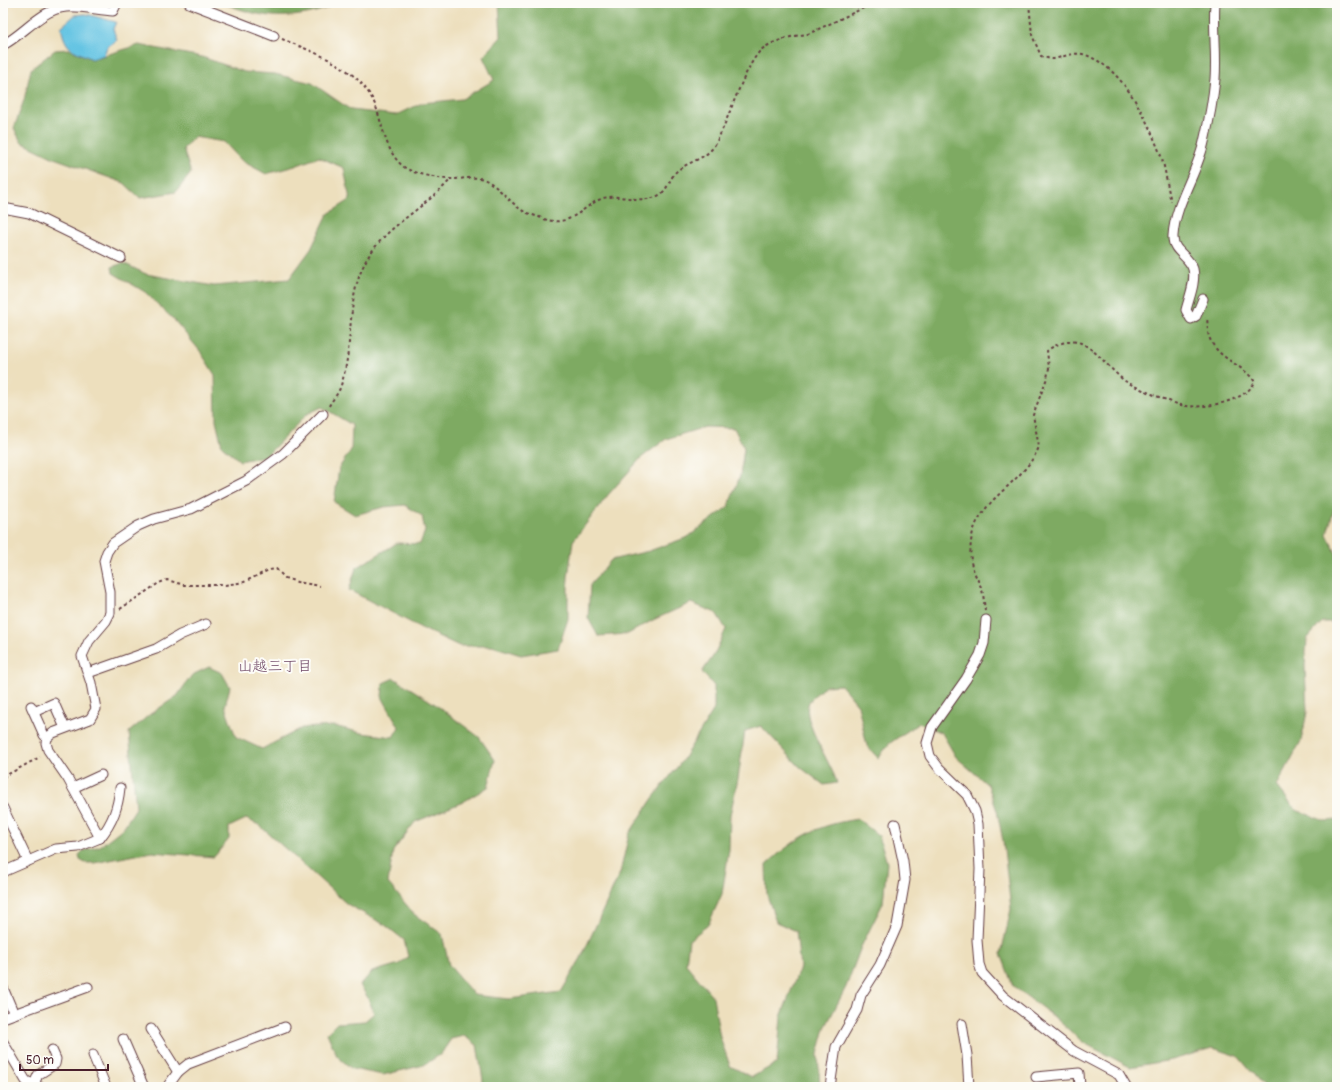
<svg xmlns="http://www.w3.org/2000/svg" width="1340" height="1090" font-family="Pangolin,'Klee One',sans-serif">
<rect width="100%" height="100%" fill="#fdfcf7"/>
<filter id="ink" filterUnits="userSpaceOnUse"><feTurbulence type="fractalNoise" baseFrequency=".025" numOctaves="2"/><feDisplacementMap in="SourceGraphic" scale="8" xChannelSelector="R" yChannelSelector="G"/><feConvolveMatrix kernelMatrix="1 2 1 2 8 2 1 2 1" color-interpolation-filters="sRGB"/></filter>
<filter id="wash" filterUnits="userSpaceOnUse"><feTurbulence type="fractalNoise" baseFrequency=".012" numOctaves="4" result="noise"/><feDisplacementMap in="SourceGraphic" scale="16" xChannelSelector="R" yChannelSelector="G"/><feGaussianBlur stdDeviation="0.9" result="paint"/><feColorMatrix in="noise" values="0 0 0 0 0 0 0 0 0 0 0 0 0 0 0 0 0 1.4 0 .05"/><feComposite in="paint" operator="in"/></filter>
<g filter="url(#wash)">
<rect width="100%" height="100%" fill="#eddfbd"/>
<g fill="#7eaa62" stroke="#646446">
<path d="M222 3H336C318 16 279 19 258 14 246 12 234 7 222 3Z"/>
<path d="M499 3H1337V499L1327 534 1337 555V622H1322L1307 639 1305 666 1307 712 1301 741 1277 786 1296 810 1325 821 1337 820V1073L1330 1087H1264L1238 1056 1213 1048 1172 1060 1130 1067 1084 1043 1053 1016 1013 986 1001 954 1011 909 1003 841 997 811 988 785 956 757 942 733 919 723 890 743 878 758 867 746 858 705 841 685 825 686C820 691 813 696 809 702 800 719 832 764 837 783L824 785 800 767 761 726 745 731 738 779 730 815 729 850 722 894 708 925 689 940 686 964 713 997 720 1037 730 1066 752 1077 777 1063 781 1017 800 967 796 931 776 922 767 895 766 865C797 837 816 825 858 819L879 836 887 863 883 903 861 947 846 987 825 1028 818 1054 820 1087H481L483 1080 477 1045 464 1036 451 1039 441 1054 424 1065 383 1075 352 1069 337 1056 327 1033 337 1023 365 1021 374 1013 368 998 360 985 372 972 399 964 408 957 404 940 385 925 347 904 259 825 246 819 229 827V839L214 857 152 852 94 863H85L80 860 79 855 83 851 100 846 123 828 136 808 129 732 149 715 177 696 192 675 209 667 222 673 230 687 225 706 236 737 262 749 302 728 334 726 362 733 393 737 399 727 382 697 383 683 394 678 435 704 479 737 495 760 488 787 463 802 415 822 393 851 388 883 415 915 442 934 449 965 474 995 509 999 561 992 581 958 620 873 629 834 653 798 682 761 714 709V686L702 672 714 655 726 629 716 613 691 603 653 620 628 634 598 636 588 618 590 585 611 560 649 551 688 537 728 507 740 476 744 448 734 428 705 427 666 439 641 458 608 495 573 541 568 577V619L558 649 521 655 492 646H459L423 629 349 590 356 568 397 543 420 544 425 531 422 516 405 505 384 507 355 515 334 502 339 468 351 450 352 425 322 407 307 414 266 456 240 461 222 446 216 420 215 375 200 351 175 321 145 292 113 273 112 267 123 263 146 274 214 286 289 279 311 249 328 214 350 200 344 168 319 157 295 166 266 174 242 161 224 142 194 137 183 149 191 173 176 192 140 198 124 183 54 158 21 142 14 128 24 100 31 69 55 50 69 49 92 59 139 45 202 57 245 72 275 74 312 83 351 110 397 115 422 103 462 99 494 80 483 57 501 37Z"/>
</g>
<path fill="#65c4e3" stroke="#587287" d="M86 14 116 22 113 29 117 40 107 47 104 55 92 59C72 49 66 51 61 27L75 15Z"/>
</g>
<g filter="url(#ink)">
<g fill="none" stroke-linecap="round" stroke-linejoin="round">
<defs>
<g id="minor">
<polyline points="189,3 274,36"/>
<path d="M3 45C24 34 42 9 66 7 81 6 98 10 113 11L117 3"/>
<polyline points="3,208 29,213 121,258"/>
<path d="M1203 299 1196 316 1191 319 1186 310C1189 298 1196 282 1193 269 1189 255 1172 252 1173 236 1175 203 1197 174 1204 142 1209 121 1213 99 1215 79 1217 54 1213 28 1215 3"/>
<polyline points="986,620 984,643 980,655 966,679 932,727 927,743 930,756 939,768 967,795 975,811 978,824 980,869 977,940 979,964 982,973 1003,996 1074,1051 1119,1075 1126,1087"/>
<polyline points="88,673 156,649 180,635 206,624"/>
<polyline points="31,706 44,735 47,738"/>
<polyline points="34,712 54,703 65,728"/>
<polyline points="73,788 101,775"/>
<polyline points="3,808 28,861"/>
<path d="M100 838C113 822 118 807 120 788"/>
<polyline points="3,872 56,849 78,847 100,838 68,779 48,750 46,743 47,738 53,733 90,719 96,709 91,683 82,656 89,641 106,621 110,613 110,592 104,561 107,552 113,543 138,526 154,519 191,509 246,481 283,454 323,414"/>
<polyline points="3,988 14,1014"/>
<polyline points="3,1018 88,987"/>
<polyline points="962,1024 967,1055 969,1087"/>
<polyline points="151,1029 178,1072"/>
<polyline points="123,1039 144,1087"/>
<polyline points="3,1042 26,1081 40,1087"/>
<polyline points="93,1055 106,1087"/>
<polyline points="1036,1077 1079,1073 1080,1087"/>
<polyline points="34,1084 38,1075 55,1064 56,1059 52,1050"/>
<polyline points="167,1087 178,1072 188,1064 285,1027"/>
<polyline points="830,1087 836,1047 857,1010 861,995 880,965 897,926 905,880 903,861 895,824"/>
</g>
</defs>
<use href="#minor" stroke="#623c41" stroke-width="11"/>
<g stroke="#623c41" stroke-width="2" stroke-dasharray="3 3" stroke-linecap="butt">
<path d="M1029 3 1032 35 1041 56C1044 57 1049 59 1053 59 1064 57 1075 51 1086 55 1125 70 1147 119 1161 156 1166 170 1167 187 1171 201"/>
<path d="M282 39C318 54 361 68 376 107 383 127 386 153 404 167 413 174 442 180 454 179 462 179 471 177 479 178 492 179 509 201 520 209 525 213 533 215 539 217 546 220 553 222 560 221 579 219 590 199 609 197 627 195 644 205 661 194 668 189 670 177 677 171 687 162 706 159 714 146 728 124 746 58 765 47 777 40 795 35 808 34L874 3"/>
<path d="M329 406C332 400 338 394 340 388 354 349 346 307 362 269 379 228 423 211 451 179"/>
<polyline points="120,609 159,583 167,580 184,585 225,585 244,582 269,570 276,569 285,578 297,582 320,586"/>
<path d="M985 611C984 604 984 597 982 590 979 581 972 571 971 561 964 501 1020 491 1039 447L1033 415 1047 378 1049 368 1047 351C1054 344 1071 339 1081 343 1098 351 1110 370 1125 381 1133 386 1171 403 1181 405 1202 410 1245 402 1255 382 1243 364 1219 360 1210 339 1207 334 1208 324 1207 318"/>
<polyline points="3,777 40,757"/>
</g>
<use href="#minor" stroke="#fff" stroke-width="9"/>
</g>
</g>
<g text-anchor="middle" stroke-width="4" stroke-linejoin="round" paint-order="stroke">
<g font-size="15" fill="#714a68" stroke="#fdfcf7">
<text x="275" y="671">山越三丁目</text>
</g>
</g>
<rect width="1340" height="1090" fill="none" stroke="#fdfcf7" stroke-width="16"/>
<path d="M20 1064v6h88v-6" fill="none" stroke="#4a1f2b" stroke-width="2"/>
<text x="26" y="1064" font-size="12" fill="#4a1f2b" stroke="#fdfcf7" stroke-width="3" paint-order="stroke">50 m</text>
</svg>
